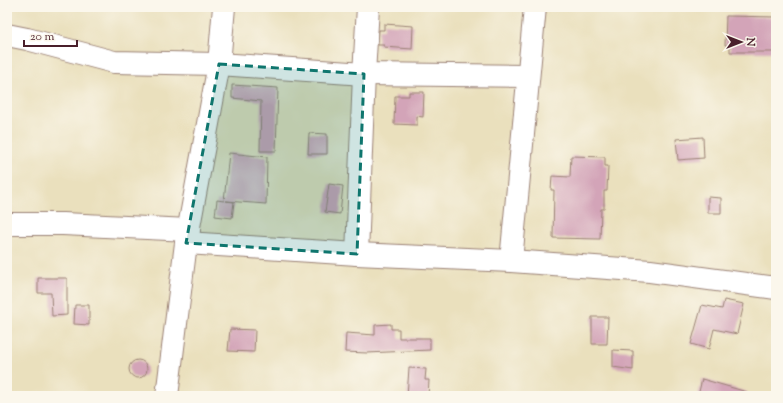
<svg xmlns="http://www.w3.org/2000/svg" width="783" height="403" font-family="'Sorts Mill Goudy',serif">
<rect width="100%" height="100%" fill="#fbf7ec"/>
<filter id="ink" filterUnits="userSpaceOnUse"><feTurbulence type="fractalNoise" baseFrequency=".025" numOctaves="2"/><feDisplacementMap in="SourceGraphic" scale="8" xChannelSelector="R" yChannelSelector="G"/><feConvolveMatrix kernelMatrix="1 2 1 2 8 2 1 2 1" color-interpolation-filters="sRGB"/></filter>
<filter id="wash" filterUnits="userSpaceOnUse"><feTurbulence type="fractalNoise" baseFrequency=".012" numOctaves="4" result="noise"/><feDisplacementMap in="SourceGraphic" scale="16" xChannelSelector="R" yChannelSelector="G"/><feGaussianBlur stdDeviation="0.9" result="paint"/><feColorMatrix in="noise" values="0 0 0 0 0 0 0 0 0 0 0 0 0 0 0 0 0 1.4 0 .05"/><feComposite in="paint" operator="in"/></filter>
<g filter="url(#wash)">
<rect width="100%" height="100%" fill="#eae0bd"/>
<g id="blocks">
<g fill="#d3a4b8">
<polygon points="726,16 776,17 776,52 730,52 730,45 725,45"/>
<polygon points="384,24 413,26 412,49 384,47 384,45 378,45 379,30 384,30"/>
<polygon points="232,85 278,88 276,151 260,151 261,101 232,98"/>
<polygon points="409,92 424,92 423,117 417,116 417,125 394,124 395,96 409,96"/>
<polygon points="309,133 327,134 327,154 308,154"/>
<polygon points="703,137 704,158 678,160 676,139"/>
<polygon points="229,153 267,157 266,204 226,201 234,202 232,218 215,216 217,200 224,201"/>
<polygon points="571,156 605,157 605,166 608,166 607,191 604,191 604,209 601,209 600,239 553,238 554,190 551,190 552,176 570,177"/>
<polygon points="329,184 343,186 340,214 325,212"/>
<polygon points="708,197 721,198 721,213 708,213"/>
<polygon points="38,278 67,278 67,315 52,316 51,293 38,293"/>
<polygon points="724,300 744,304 737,334 714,329 709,349 691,344 702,305 722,309"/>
<polygon points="75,305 89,305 89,325 74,324"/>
<polygon points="592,317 608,317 607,344 592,344"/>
<polygon points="391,324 391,329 399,329 399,338 430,338 430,350 367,353 345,352 346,333 375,335 375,325"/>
<polygon points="230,329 255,330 254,352 228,351"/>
<polygon points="613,350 633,351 633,370 613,367"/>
<circle cx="138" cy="369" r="9"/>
<polygon points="409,368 426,369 425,380 429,380 428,396 407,396"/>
<polygon points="702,379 747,392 747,396 698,396"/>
</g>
</g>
</g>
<g filter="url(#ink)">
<use href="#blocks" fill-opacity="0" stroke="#9a8074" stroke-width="1"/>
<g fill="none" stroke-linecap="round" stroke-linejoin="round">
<defs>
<g id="minor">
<polyline points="7,35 27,39 114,62 219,64 364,74 528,76"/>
<polyline points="7,224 63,224 189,230"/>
<polyline points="186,243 357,254 511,261 650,271 776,288"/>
<polyline points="357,254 364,74 368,7"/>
<polyline points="511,261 535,7"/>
<polyline points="167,396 186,243 219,64 224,7"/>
</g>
</defs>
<use href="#minor" stroke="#9a8074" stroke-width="24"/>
<use href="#minor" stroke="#fff" stroke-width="22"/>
</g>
</g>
<path fill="#0f766e" fill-opacity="0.2" stroke="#0f766e" stroke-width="3" stroke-dasharray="8 5" stroke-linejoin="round" d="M219 64 364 74 357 254 186 243Z"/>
<rect width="783" height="403" fill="none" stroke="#fbf7ec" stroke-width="24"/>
<g transform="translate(741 42) rotate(90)" stroke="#fbf7ec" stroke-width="3" paint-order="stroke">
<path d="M0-3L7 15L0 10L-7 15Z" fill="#4a1f2b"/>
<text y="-6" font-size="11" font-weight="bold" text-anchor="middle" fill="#4a1f2b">N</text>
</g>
<path d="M24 40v6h53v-6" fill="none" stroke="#4a1f2b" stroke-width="2"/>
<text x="30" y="40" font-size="12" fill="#4a1f2b" stroke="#fbf7ec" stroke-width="3" paint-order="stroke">20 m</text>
</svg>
